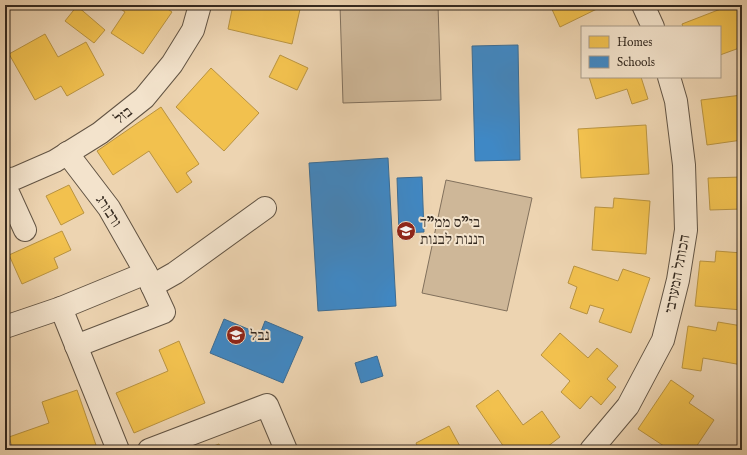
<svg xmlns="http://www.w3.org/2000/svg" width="747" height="455" font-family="'IM FELL English','Frank Ruhl Libre',serif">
<rect width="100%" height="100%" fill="#edd4b1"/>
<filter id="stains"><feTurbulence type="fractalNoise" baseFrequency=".005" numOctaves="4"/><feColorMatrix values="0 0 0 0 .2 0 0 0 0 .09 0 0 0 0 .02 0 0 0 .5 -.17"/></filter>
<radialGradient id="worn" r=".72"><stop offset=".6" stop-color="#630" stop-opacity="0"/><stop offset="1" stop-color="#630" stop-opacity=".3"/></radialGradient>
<g fill="#ceb798" stroke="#81705c">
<polygon points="340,5 438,5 441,100 343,103"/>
<polygon points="446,180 532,198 507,311 422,293"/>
</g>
<g fill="#f2c14e" stroke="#b99340">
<polygon points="115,5 162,5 172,12 143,54 111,33 125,12"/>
<polygon points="233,5 301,5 292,44 228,29"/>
<polygon points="550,5 605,5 560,27"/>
<polygon points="731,5 742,5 742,47 720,55 720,27 683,27 682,24"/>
<polygon points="77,6 105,30 94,43 65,21"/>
<polygon points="45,34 58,57 86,42 104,75 67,96 61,86 35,100 9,54"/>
<polygon points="280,55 308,68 297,90 269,77"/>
<polygon points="211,68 259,113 224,151 176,107"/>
<polygon points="589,77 641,77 648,99 632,104 627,89 596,99"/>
<polygon points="742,95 742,140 707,145 701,100"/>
<polygon points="161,107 199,164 186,173 192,182 177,193 149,151 113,175 97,151"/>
<polygon points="646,125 649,174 581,178 578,129"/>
<polygon points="742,177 742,209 710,210 708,178"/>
<polygon points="69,185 84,213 61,225 46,196"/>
<polygon points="614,198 650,201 646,254 592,250 595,207 613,208"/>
<polygon points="62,231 71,250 54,258 58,268 22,284 9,255"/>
<polygon points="716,251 742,253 742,310 695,306 700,261 715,262"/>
<polygon points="574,266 618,281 623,269 650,278 631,333 599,322 604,309 590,305 587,314 570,308 577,287 568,283"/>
<polygon points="718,322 742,326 742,365 703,358 701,371 682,368 688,326 716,331"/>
<polygon points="560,333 588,358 597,348 618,366 607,379 616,387 601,405 591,396 580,409 561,392 570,381 541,355"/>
<polygon points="179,341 205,403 134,433 116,393 168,371 159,350"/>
<polygon points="671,380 694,396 689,403 714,420 694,450 670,450 638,429"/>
<polygon points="77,390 97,448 92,450 13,450 9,437 49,423 42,402"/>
<polygon points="498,390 523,425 542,411 560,437 543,450 506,450 476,406"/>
<polygon points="449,426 462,450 419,450 416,443"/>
<polygon points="219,444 222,450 203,450"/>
</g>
<g fill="#3f88c5" stroke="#3c6c93">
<polygon points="518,45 520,160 475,161 472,46"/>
<polygon points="388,158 396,306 318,311 309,163"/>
<polygon points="422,177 424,232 399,233 397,178"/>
<polygon points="224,319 260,334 265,321 303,337 283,383 210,353"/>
<polygon points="377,356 383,376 361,383 355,363"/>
</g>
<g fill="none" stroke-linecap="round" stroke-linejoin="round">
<defs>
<g id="minor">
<polyline points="643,5 653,27"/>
<polyline points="67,153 109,208 146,273 164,312 76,346"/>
<polyline points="5,180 16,178 55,161 100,133 144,98 172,64 193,30 200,5"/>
<polyline points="5,186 25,230"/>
<polyline points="152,286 175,273 265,208"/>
<polyline points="61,308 118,450"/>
<polyline points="5,327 61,308 146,273"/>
<polyline points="149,450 267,405 286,450"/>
<polyline points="591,450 628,406 663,340 678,280 686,230 684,165 676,101 669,77"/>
</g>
</defs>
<use href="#minor" stroke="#625444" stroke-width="24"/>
<use href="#minor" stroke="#f3e3cc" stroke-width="22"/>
</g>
<defs>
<symbol id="school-disc" viewBox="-11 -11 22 22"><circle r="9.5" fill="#8f2418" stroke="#f3e3cc"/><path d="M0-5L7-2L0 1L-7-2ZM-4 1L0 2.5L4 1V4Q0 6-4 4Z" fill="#fff"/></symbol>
</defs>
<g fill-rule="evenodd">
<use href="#school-disc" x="395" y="220" width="22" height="22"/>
<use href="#school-disc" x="225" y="324" width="22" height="22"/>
</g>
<g text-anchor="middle" stroke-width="4" stroke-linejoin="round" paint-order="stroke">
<g font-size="15" fill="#34291f" stroke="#f3e3cc">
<text transform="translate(123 115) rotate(-38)" y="5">בזל</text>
<text transform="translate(109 211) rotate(57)" y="5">ורבורג</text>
<text transform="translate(677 274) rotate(-79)" y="5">הכותל המערבי</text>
</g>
<g font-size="15" fill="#34291f" stroke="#f3e3cc" text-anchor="start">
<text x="420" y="227">בי"ס ממ"ד<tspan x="420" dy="17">רננות לבנות</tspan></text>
<text x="250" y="340">נבל</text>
</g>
</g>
<rect width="747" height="455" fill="none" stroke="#edd4b1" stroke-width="20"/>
<rect x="6" y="6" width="735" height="443" fill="none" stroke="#34291f" stroke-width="2"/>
<rect x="10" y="10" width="727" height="435" fill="none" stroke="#34291f"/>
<rect x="581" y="26" width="140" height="52" fill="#f3e3cc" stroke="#a79987"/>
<rect x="589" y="36" width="20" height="12" fill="#f2c14e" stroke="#a79987"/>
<text x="617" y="46" font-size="12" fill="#34291f">Homes</text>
<rect x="589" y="56" width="20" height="12" fill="#3f88c5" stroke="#a79987"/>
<text x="617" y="66" font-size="12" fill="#34291f">Schools</text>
<rect width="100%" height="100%" filter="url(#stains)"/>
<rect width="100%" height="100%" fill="url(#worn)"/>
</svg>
